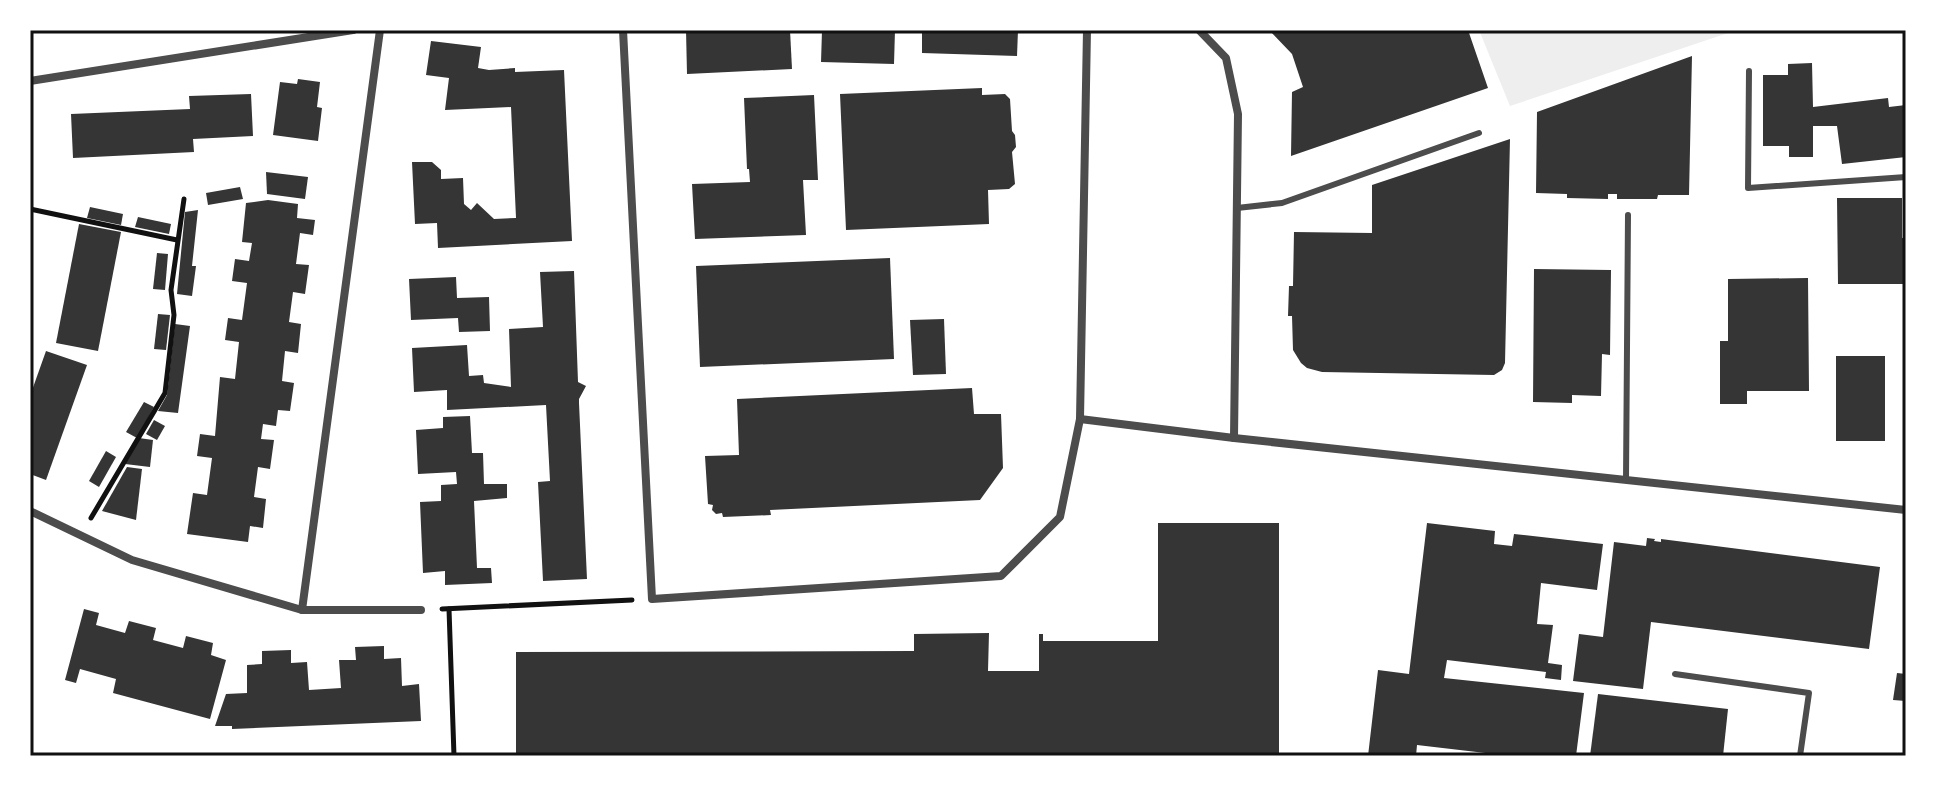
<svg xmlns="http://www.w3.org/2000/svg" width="1936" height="786" font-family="'Roboto Serif',serif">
<rect width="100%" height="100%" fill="#fff"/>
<polygon fill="#eee" points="1479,30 1564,30 1567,32 1574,30 1737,30 1510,106"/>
<g fill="#353535">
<polygon points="686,30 790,30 792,69 687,74"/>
<polygon points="822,30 895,30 894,64 821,62"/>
<polygon points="922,30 1018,30 1017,56 922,53"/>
<polygon points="1269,30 1468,30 1488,88 1291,156 1292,92 1303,87 1292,54"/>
<polygon points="431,41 481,47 478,68 489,70 515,68 515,72 564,70 572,241 438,248 437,223 415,224 412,162 432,162 441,170 441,179 463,178 464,204 471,210 477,203 494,219 516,218 511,107 445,110 449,78 426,75"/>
<polygon points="1692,56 1689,195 1658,195 1657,199 1617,199 1617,194 1608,194 1608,199 1567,198 1567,194 1536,193 1537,112"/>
<polygon points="1812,63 1813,107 1888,98 1889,107 1906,105 1906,157 1842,164 1837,126 1813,126 1813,157 1789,157 1789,146 1763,146 1763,75 1788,75 1788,64"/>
<polygon points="298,79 320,82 317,107 322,108 318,141 273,135 280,82 297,84"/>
<polygon points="982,88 982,95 1005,94 1010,99 1012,131 1015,135 1016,147 1012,152 1015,184 1009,189 988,190 989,224 846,230 840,94"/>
<polygon points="251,94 253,136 193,139 194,152 73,158 71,114 190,109 189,96"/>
<polygon points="814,95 818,180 803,180 806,235 695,239 692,184 750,182 749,169 747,169 744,98"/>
<polygon points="1510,139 1505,363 1502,370 1494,375 1322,372 1307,368 1301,363 1293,350 1292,316 1288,316 1289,286 1293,286 1294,232 1372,233 1372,185"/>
<polygon points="266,172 308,177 305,199 267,194"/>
<polygon points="240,187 243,199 208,205 206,193"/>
<polygon points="1837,198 1902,198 1902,238 1906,238 1906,284 1838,284"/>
<polygon points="268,200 298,204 297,218 315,220 313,235 300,233 296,264 309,265 305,294 293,292 289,322 301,324 298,353 285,351 282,381 294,383 290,411 278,410 276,426 263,424 261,439 274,440 270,469 258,467 254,497 266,499 263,528 250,526 248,542 187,534 193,493 207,495 212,458 197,456 200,434 215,436 220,377 235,379 239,342 225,340 228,318 242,320 247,283 232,281 235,259 249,261 252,243 242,242 246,203"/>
<polygon points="90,207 123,214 121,225 87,218"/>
<polygon points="198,210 192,266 196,266 192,296 177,294 185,212"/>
<polygon points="138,217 171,224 169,234 135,227"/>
<polygon points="79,224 121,232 98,351 56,343"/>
<polygon points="157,253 168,254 165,290 153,289"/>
<polygon points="890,258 894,359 700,367 696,266"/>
<polygon points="1534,269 1611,270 1610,355 1602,354 1601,396 1572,395 1572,403 1533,402"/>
<polygon points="574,271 578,382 586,386 579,399 579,403 587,579 543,581 538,482 550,481 546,405 447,410 447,390 414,392 412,348 467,345 469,376 483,375 484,383 511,387 509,329 543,327 540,272"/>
<polygon points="456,277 457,298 489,297 490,331 459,332 458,318 411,320 409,279"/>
<polygon points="1808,278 1809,391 1747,391 1747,404 1720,404 1720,341 1728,341 1728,279"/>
<polygon points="158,314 170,315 166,350 154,349"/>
<polygon points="944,319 946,374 913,375 910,320"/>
<polygon points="175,324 190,326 178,413 158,411 167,395"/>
<polygon points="46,351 87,365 46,480 30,474 30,396"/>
<rect x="1836" y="356" width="49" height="85"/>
<polygon points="972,388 974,414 1001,414 1003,468 980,500 770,510 771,515 723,517 722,513 716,514 712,510 713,505 708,504 705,456 739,455 737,399"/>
<polygon points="144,402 154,407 137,438 126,432"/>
<polygon points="470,416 472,453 483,453 484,484 507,484 507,498 474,501 477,568 491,568 492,583 445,585 445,571 423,573 420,502 441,501 441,485 457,484 456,472 418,474 416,430 443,428 443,417"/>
<polygon points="154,420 165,426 157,440 146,434"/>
<polygon points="139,438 153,440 150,467 125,464"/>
<polygon points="106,451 116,457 99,487 89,481"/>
<polygon points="127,467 142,469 136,520 102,511"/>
<polygon points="1158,523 1279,523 1279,756 516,756 516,652 914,651 914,634 989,633 988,671 1039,671 1039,634 1043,634 1043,641 1158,641"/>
<polygon points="1427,523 1495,531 1494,544 1512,546 1514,534 1603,544 1597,590 1541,583 1537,624 1553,625 1548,663 1562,665 1561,680 1545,678 1546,672 1447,660 1444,678 1584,693 1576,756 1511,756 1417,745 1416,756 1368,756 1378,670 1409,674"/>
<polygon points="1647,538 1655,539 1654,541 1661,542 1661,539 1880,567 1869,649 1651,622 1643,689 1573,681 1579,634 1603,637 1614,542 1646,546"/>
<polygon points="84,609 99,613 96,625 125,633 129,621 156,628 153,640 183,648 186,636 213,643 211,655 226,660 210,719 113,693 116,679 80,669 76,683 65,680"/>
<polygon points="384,646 384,659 401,658 402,686 419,684 421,721 232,729 232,726 215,726 226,694 247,693 247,665 262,664 262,651 291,650 291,663 307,662 309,690 341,688 339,660 356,660 355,647"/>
<polygon points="1897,673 1906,674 1906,701 1893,700"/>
<polygon points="1598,694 1728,709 1723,756 1590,756"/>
</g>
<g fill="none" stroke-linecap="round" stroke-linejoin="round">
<g stroke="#111" stroke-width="5">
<polyline points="30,209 177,240"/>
<polyline points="91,518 165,393 174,315 171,290 184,199"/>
<polyline points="442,609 632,600"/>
<polyline points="449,609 454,756"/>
</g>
<g stroke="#4c4c4c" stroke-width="6">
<polyline points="1749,71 1748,188 1906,177"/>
<polyline points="1237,208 1282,203 1479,133"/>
<polyline points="1626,480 1628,215"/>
<polyline points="1675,674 1809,693 1800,756"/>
</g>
<g stroke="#4c4c4c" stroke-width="8">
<polyline points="623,30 652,599 1001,576 1060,517 1080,419"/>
<polyline points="1087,30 1080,419 1234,438 1906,510"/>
<polyline points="1199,30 1226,58 1238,114 1234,438"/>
<polyline points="30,81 353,30"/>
<polyline points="30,511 132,560 302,610 421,610"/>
<polyline points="302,610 380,30"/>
</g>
</g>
<rect width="1936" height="786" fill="none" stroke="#ffffff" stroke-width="64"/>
<rect x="32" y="32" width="1872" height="722" fill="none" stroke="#111" stroke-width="3"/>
</svg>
